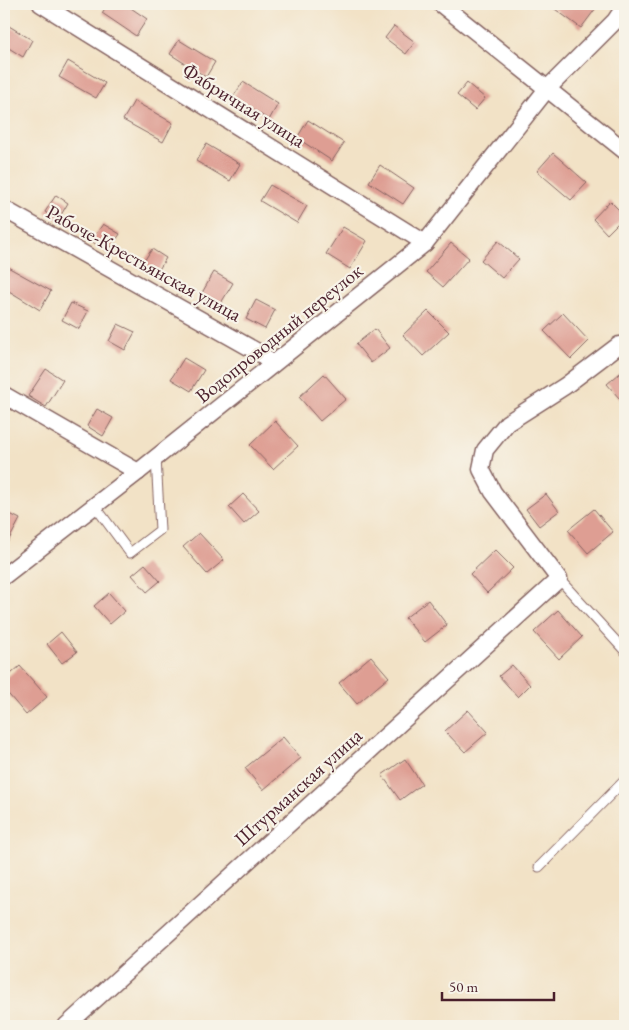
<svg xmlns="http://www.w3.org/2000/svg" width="629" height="1030" font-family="'EB Garamond',serif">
<rect width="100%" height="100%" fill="#f7f3e8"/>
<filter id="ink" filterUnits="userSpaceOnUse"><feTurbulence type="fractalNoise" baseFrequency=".02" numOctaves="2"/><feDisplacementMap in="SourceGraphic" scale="10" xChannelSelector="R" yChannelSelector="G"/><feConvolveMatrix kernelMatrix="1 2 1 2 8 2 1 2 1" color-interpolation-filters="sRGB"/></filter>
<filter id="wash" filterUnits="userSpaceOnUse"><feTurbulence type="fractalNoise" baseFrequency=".0096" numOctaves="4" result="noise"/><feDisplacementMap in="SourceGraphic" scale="20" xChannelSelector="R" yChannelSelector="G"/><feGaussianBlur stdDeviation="1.12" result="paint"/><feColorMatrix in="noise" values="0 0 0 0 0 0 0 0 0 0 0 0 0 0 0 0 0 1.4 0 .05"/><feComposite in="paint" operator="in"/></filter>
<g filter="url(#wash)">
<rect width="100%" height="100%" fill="#f2e2c6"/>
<g id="blocks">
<g fill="#de9e93">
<polygon points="108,4 125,4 147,19 136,36 102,13"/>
<polygon points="548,4 599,4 581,28"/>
<polygon points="4,23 32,40 23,57 4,45"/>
<polygon points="394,26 415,42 406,54 385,38"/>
<polygon points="179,40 215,62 206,77 170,54"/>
<polygon points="68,61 105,83 96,98 59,77"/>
<polygon points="243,82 278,104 269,120 233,97"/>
<polygon points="467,83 485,98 475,110 457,95"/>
<polygon points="134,101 173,123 163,142 123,120"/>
<polygon points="308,120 344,143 332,161 297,138"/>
<polygon points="206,144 240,164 230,181 196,161"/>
<polygon points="553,153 587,183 571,200 537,171"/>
<polygon points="380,165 414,188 403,204 369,182"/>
<polygon points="270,185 307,206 297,223 260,201"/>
<polygon points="56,195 68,203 58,220 45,212"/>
<polygon points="610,201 625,216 607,234 593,219"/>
<polygon points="103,224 120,234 108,252 91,241"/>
<polygon points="343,227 367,241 350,269 326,254"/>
<polygon points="498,241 519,259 502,278 481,260"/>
<polygon points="451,243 469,258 443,287 426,272"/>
<polygon points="152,249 166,258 155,276 140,267"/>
<polygon points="4,265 51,291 40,310 4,288"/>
<polygon points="214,272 233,283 218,308 199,298"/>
<polygon points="256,300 275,310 265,329 246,319"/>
<polygon points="71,303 88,311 79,329 62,320"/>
<polygon points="428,311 449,332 423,356 403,335"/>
<polygon points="563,313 589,341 571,359 544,331"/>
<polygon points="118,324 135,332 125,350 109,341"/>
<polygon points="375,329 390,348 371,363 356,344"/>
<polygon points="184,358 204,370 191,391 171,379"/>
<polygon points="46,369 63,380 46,407 28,396"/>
<polygon points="625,369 625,405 607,384"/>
<polygon points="324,374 346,399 320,421 299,397"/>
<polygon points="97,409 113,418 103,436 87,426"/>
<polygon points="275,421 298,446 273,469 250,445"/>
<polygon points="243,494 259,511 244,524 229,507"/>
<polygon points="546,494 559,511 539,526 526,509"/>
<polygon points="594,509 613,532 588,553 568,530"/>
<polygon points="4,511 20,519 4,549"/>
<polygon points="199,533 224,560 207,574 183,547"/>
<polygon points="495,550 513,568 487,593 470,574"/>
<polygon points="145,564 160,581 147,592 132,575"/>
<polygon points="109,593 125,611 110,624 94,606"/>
<polygon points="428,600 447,625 425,642 405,618"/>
<polygon points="558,610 582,637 559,659 534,632"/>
<polygon points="61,632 77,652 62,663 47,644"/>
<polygon points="371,656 389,677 357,704 339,683"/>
<polygon points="512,665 530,685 518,697 499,676"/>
<polygon points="20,666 47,697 26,715 4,689 4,680"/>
<polygon points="468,710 488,732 465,752 445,731"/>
<polygon points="283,737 301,758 263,790 245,768"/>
<polygon points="405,759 422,784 400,800 382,775"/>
</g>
</g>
</g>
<g filter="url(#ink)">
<use href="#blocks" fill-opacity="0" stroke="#856361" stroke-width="1"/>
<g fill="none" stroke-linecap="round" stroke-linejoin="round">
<defs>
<g id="service">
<polyline points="95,506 130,553 160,530 156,458"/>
<polyline points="559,579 625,651"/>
<polyline points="539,867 625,780"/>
</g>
<g id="minor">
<polyline points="41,4 425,243"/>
<polyline points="441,4 625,151"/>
<polyline points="4,209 263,355 272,365"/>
<polyline points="4,395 138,472"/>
<polyline points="4,576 138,472 425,243 547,89 615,21 625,6"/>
<polyline points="66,1026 559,579 493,492 481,469 485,450 507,423 565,386 619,345 625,345"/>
</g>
</defs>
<use href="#service" stroke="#856361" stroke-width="11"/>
<use href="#minor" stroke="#856361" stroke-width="19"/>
<use href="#service" stroke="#fff" stroke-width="9"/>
<use href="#minor" stroke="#fff" stroke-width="16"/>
</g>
</g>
<g text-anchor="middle" stroke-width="4.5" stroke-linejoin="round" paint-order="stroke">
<g font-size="20" fill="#4a1f2b" stroke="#f7f3e8">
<text transform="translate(244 105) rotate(32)" y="7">Фабричная улица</text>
<text transform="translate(144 263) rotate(29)" y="7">Рабоче-Крестьянская улица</text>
<text transform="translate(279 333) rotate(-39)" y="7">Водопроводный переулок</text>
<text transform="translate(298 787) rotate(-42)" y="7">Штурманская улица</text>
</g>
</g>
<rect width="629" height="1030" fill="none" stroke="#f7f3e8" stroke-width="20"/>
<path d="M442 992v8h112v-8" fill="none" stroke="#4a1f2b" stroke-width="2.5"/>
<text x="449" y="992" font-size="15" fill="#4a1f2b" stroke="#f7f3e8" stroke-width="4" paint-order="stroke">50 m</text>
</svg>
